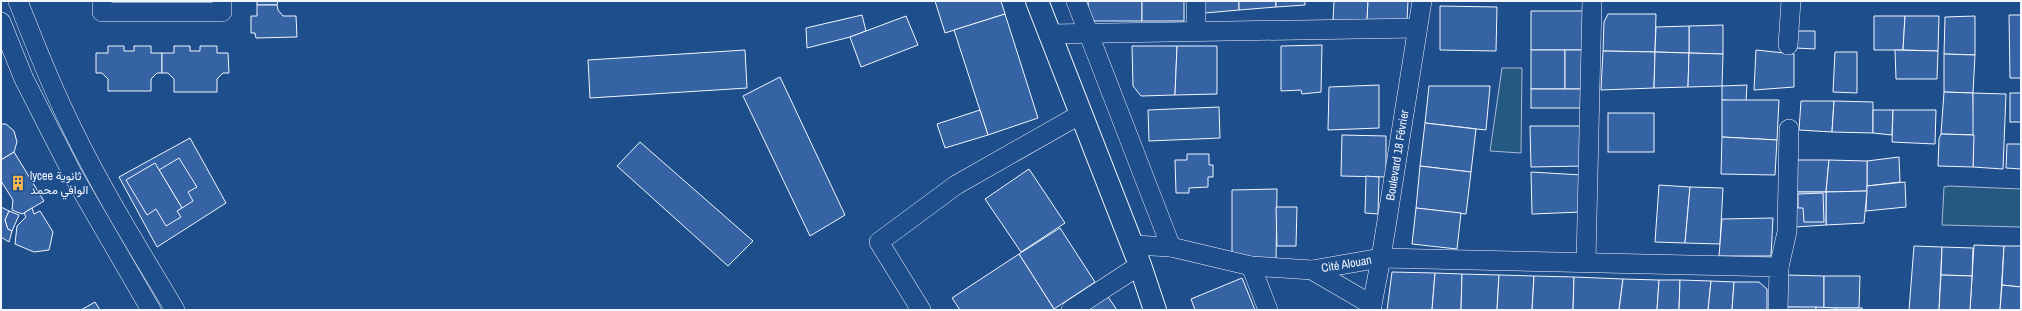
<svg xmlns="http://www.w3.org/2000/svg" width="2022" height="311" font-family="'Archivo Narrow',Vazirmatn,sans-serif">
<rect width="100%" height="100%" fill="#1f4e8c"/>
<g fill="#245a82" stroke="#a8bbd7">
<polygon points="1502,68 1522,68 1521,153 1490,151"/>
<polygon points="1949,186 2021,189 2021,227 1942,225 1944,187"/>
</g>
<g fill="#3563a3" stroke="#f2f6ff">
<polygon points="257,1 278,1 277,5 257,5"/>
<polygon points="935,1 1001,1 1005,14 945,33"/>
<polygon points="1088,1 1142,1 1142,21 1089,21"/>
<rect x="1142" y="1" width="42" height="20"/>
<polygon points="1205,1 1239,1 1239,10 1205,13"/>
<polygon points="1239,1 1276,1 1276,7 1239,10"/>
<polygon points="1276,1 1305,1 1305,5 1276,7"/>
<polygon points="1334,1 1368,1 1367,21 1333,21"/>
<polygon points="1368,1 1408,1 1407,21 1367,21"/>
<polygon points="257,5 277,5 278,10 283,16 296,16 297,37 256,38 255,33 251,33 251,16 257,16"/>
<polygon points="1440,6 1497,7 1496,51 1440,50"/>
<polygon points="1531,11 1588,11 1587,50 1531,50"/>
<polygon points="1005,14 1038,118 988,135 954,30"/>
<polygon points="1608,14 1656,14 1655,52 1603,51 1604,22"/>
<polygon points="862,15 866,31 850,37 807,48 806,28"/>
<polygon points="2009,15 2021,15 2021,78 2010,78"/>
<polygon points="906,16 918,45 861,67 850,37"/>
<polygon points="1874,16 1905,16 1903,50 1874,50"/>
<polygon points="1905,16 1939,16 1938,51 1903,50"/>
<polygon points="1975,16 1975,55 1944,54 1945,17"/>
<polygon points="1723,25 1723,54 1689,53 1689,26"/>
<polygon points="1689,26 1689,53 1655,52 1656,27"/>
<polygon points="1796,31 1815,31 1815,49 1796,48"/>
<polygon points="1322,45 1321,92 1302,94 1301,90 1281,91 1281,46"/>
<polygon points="108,46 124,46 124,51 134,51 134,46 151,46 151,53 162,53 162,73 157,73 151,79 151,91 108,91 108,79 102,73 96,73 96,53 108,53"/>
<polygon points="174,46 190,46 190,51 200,51 200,46 217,46 217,53 228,53 229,73 223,73 217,79 217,92 174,92 174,79 168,73 162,73 162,53 174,53"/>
<polygon points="1132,46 1177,46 1175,95 1141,96 1133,86"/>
<polygon points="1177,46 1217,46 1217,94 1175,95"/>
<polygon points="745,50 747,88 590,98 588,60"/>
<rect x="1531" y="50" width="34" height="39"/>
<rect x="1565" y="50" width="23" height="39"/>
<polygon points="1756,50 1794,54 1794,87 1754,90"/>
<polygon points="1895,50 1938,51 1937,79 1896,79"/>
<polygon points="1603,51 1655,52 1654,88 1601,90"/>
<polygon points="1655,52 1689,53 1688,87 1654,88"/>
<polygon points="1835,52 1857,52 1857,93 1833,92"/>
<polygon points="1689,53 1723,54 1722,86 1688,87"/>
<polygon points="1944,54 1975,55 1973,93 1944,92"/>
<polygon points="780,77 845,215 810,236 743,96"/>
<polygon points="1379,85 1379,128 1328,130 1329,87"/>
<polygon points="1747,85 1746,101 1722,100 1722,86"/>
<polygon points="1429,86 1490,86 1486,130 1425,123"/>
<rect x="1531" y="89" width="57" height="19"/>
<polygon points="1944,92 1973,93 1974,135 1941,134"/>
<polygon points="1973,93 2006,94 2003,169 1973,167"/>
<rect x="2010" y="93" width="11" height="29"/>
<polygon points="1722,100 1779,100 1777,140 1722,137"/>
<polygon points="1801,101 1834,101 1832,132 1799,130"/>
<polygon points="1834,101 1873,102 1873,133 1832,132"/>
<polygon points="1219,107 1220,138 1149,141 1148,110"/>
<polygon points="980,110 988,135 945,148 937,124"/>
<polygon points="1873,110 1893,110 1892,135 1873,133"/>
<polygon points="1893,110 1936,110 1935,144 1892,142"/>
<rect x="1608" y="113" width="46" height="39"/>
<polygon points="1425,123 1476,129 1471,172 1420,166"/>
<polygon points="1,124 6,124 14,131 17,142 14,152 1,160"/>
<polygon points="1530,126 1583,126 1583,166 1531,167"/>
<polygon points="1941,134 1974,135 1973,167 1938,166 1939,139"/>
<polygon points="1342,135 1386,136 1386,177 1341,176"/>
<polygon points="1722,137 1777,140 1775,175 1721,174"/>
<polygon points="190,138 226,203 157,247 119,177"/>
<polygon points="640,142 753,241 728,266 617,166"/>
<polygon points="2007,144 2021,144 2021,169 2006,168"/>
<polygon points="14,152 44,201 22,214 12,210 13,200 1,181 1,160"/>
<polygon points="1187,154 1209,154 1209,165 1213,165 1213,177 1208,177 1208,187 1189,188 1189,193 1176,193 1175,160 1187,160"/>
<polygon points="1899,157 1900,182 1867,186 1867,161"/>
<polygon points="179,158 197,187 188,192 193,201 182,208 159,170"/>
<polygon points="1792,160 1829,160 1826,192 1790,192"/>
<polygon points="1829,160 1867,161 1867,191 1826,192"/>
<polygon points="155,163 182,208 177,211 181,217 166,226 156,209 147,215 126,180"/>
<polygon points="1420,166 1471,172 1466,214 1416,208"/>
<polygon points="1029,169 1065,223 1021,252 985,199"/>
<polygon points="1531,172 1582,175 1582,212 1532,214"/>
<polygon points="1366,176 1379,177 1378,214 1365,213"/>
<polygon points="1905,182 1906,207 1866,211 1867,186"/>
<polygon points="1659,185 1690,187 1685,243 1655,242"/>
<polygon points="1690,187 1723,188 1720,244 1685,243"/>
<polygon points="1277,189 1276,264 1232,255 1232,190"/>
<polygon points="1867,191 1864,223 1826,225 1826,192"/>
<polygon points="1790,192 1826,192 1826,225 1795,227"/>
<polygon points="1823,193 1824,222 1804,222 1803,208 1798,208 1798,194"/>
<polygon points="1,207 9,211 5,220 8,229 12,231 9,242 1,237"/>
<polygon points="1276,207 1297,207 1296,246 1277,246"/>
<polygon points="32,208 34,214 40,211 53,232 49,250 34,252 15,244 17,226 26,217 24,213"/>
<polygon points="1416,208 1461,213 1457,249 1412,244"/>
<polygon points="9,211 19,215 12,231 8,229 5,220"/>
<polygon points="1773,218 1771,256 1719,256 1722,219"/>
<polygon points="1060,228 1095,282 1054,309 1019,254"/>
<polygon points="1974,245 2004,246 2000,310 1970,310"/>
<polygon points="1914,246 1942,247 1939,310 1909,310"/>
<polygon points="2004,246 2021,246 2021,287 2002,285"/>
<polygon points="1942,247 1973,248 1972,276 1941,275"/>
<polygon points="1019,254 1054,309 1051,310 960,310 952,298"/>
<polygon points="1392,272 1435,273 1432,310 1387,310"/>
<polygon points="1435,273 1462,274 1461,310 1432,310"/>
<polygon points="1462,274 1499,275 1497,310 1461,310"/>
<polygon points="1499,275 1534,276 1532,310 1497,310"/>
<polygon points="1786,275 1824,276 1824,308 1785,307"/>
<polygon points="1941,275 1972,276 1970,310 1939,310"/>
<polygon points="1534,276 1574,277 1573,310 1532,310"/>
<polygon points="1824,276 1860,276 1859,308 1824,308"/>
<polygon points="1574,277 1623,279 1619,310 1573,310"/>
<polygon points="1242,278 1255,310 1195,310 1191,299"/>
<polygon points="1623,279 1659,280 1657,310 1619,310"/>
<polygon points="1659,280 1680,280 1679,310 1657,310"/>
<polygon points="1680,280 1711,281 1708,310 1679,310"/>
<polygon points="1711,281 1734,282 1732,310 1708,310"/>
<polygon points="1734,282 1759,282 1767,289 1767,310 1732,310"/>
<polygon points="2002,285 2021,287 2021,310 2000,310"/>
<polygon points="1104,291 1117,310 1076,310"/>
<polygon points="95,302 100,310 81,310"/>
<rect x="1785" y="307" width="31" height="3"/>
<polygon points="1816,307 1836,308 1836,310 1816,310"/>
<rect x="1836" y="308" width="26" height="2"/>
</g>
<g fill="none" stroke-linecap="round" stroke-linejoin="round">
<defs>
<g id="minor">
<path d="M18 1C35 45 52 88 73 130 103 192 140 251 175 310"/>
<polyline points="102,1 102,12 222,12 222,1"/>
<polyline points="1076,1 1171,247"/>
<polyline points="1196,1 1196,31"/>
<polyline points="1,22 24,79 74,177 151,310"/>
<polyline points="1050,34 1417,28"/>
<polyline points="1788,45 1791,1"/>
<polyline points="1133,245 1171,247 1251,266 1312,270 1372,305"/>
<polyline points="1586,262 1592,1"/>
<polyline points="1251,266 1268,310"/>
<polyline points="1779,267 1787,232 1789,129"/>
<path id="s1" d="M1312 270 1381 258 1779 267 1778 310"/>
<polyline points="921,310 879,242 956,185 1081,114"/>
<polyline points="1071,310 1140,265"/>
<path id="s2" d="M1371 310 1381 258 1422 1"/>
</g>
<polyline id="major" points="1037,1 1140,265 1155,310"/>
</defs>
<use href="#minor" stroke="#f2f6ff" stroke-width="20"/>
<use href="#major" stroke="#f2f6ff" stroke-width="24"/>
<use href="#minor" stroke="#1f4e8c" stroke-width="19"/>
<use href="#major" stroke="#1f4e8c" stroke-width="22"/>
</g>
<defs>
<symbol id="building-bare" viewBox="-9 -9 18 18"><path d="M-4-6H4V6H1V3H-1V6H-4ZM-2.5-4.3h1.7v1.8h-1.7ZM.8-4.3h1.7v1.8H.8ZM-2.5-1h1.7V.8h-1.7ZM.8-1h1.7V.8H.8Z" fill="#ffb74d" stroke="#1f4e8c" stroke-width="2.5" paint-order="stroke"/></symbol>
</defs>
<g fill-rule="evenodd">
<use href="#building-bare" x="7" y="172" width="22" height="22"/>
</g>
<g text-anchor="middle" stroke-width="3" stroke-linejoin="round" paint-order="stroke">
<g font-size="12" fill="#f2f6ff" stroke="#1f4e8c">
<text dy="4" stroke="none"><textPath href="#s2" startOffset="157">Boulevard 18 Février</textPath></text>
<text dy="4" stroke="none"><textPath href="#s1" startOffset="35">Cité Alouan</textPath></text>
</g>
<g font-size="12" fill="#f2f6ff" stroke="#1f4e8c" text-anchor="start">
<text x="30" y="180">lycee ثانوية<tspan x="30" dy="14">الوافي محمد</tspan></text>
</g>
</g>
<rect width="2022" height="311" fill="none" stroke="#f2f6ff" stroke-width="4"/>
</svg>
